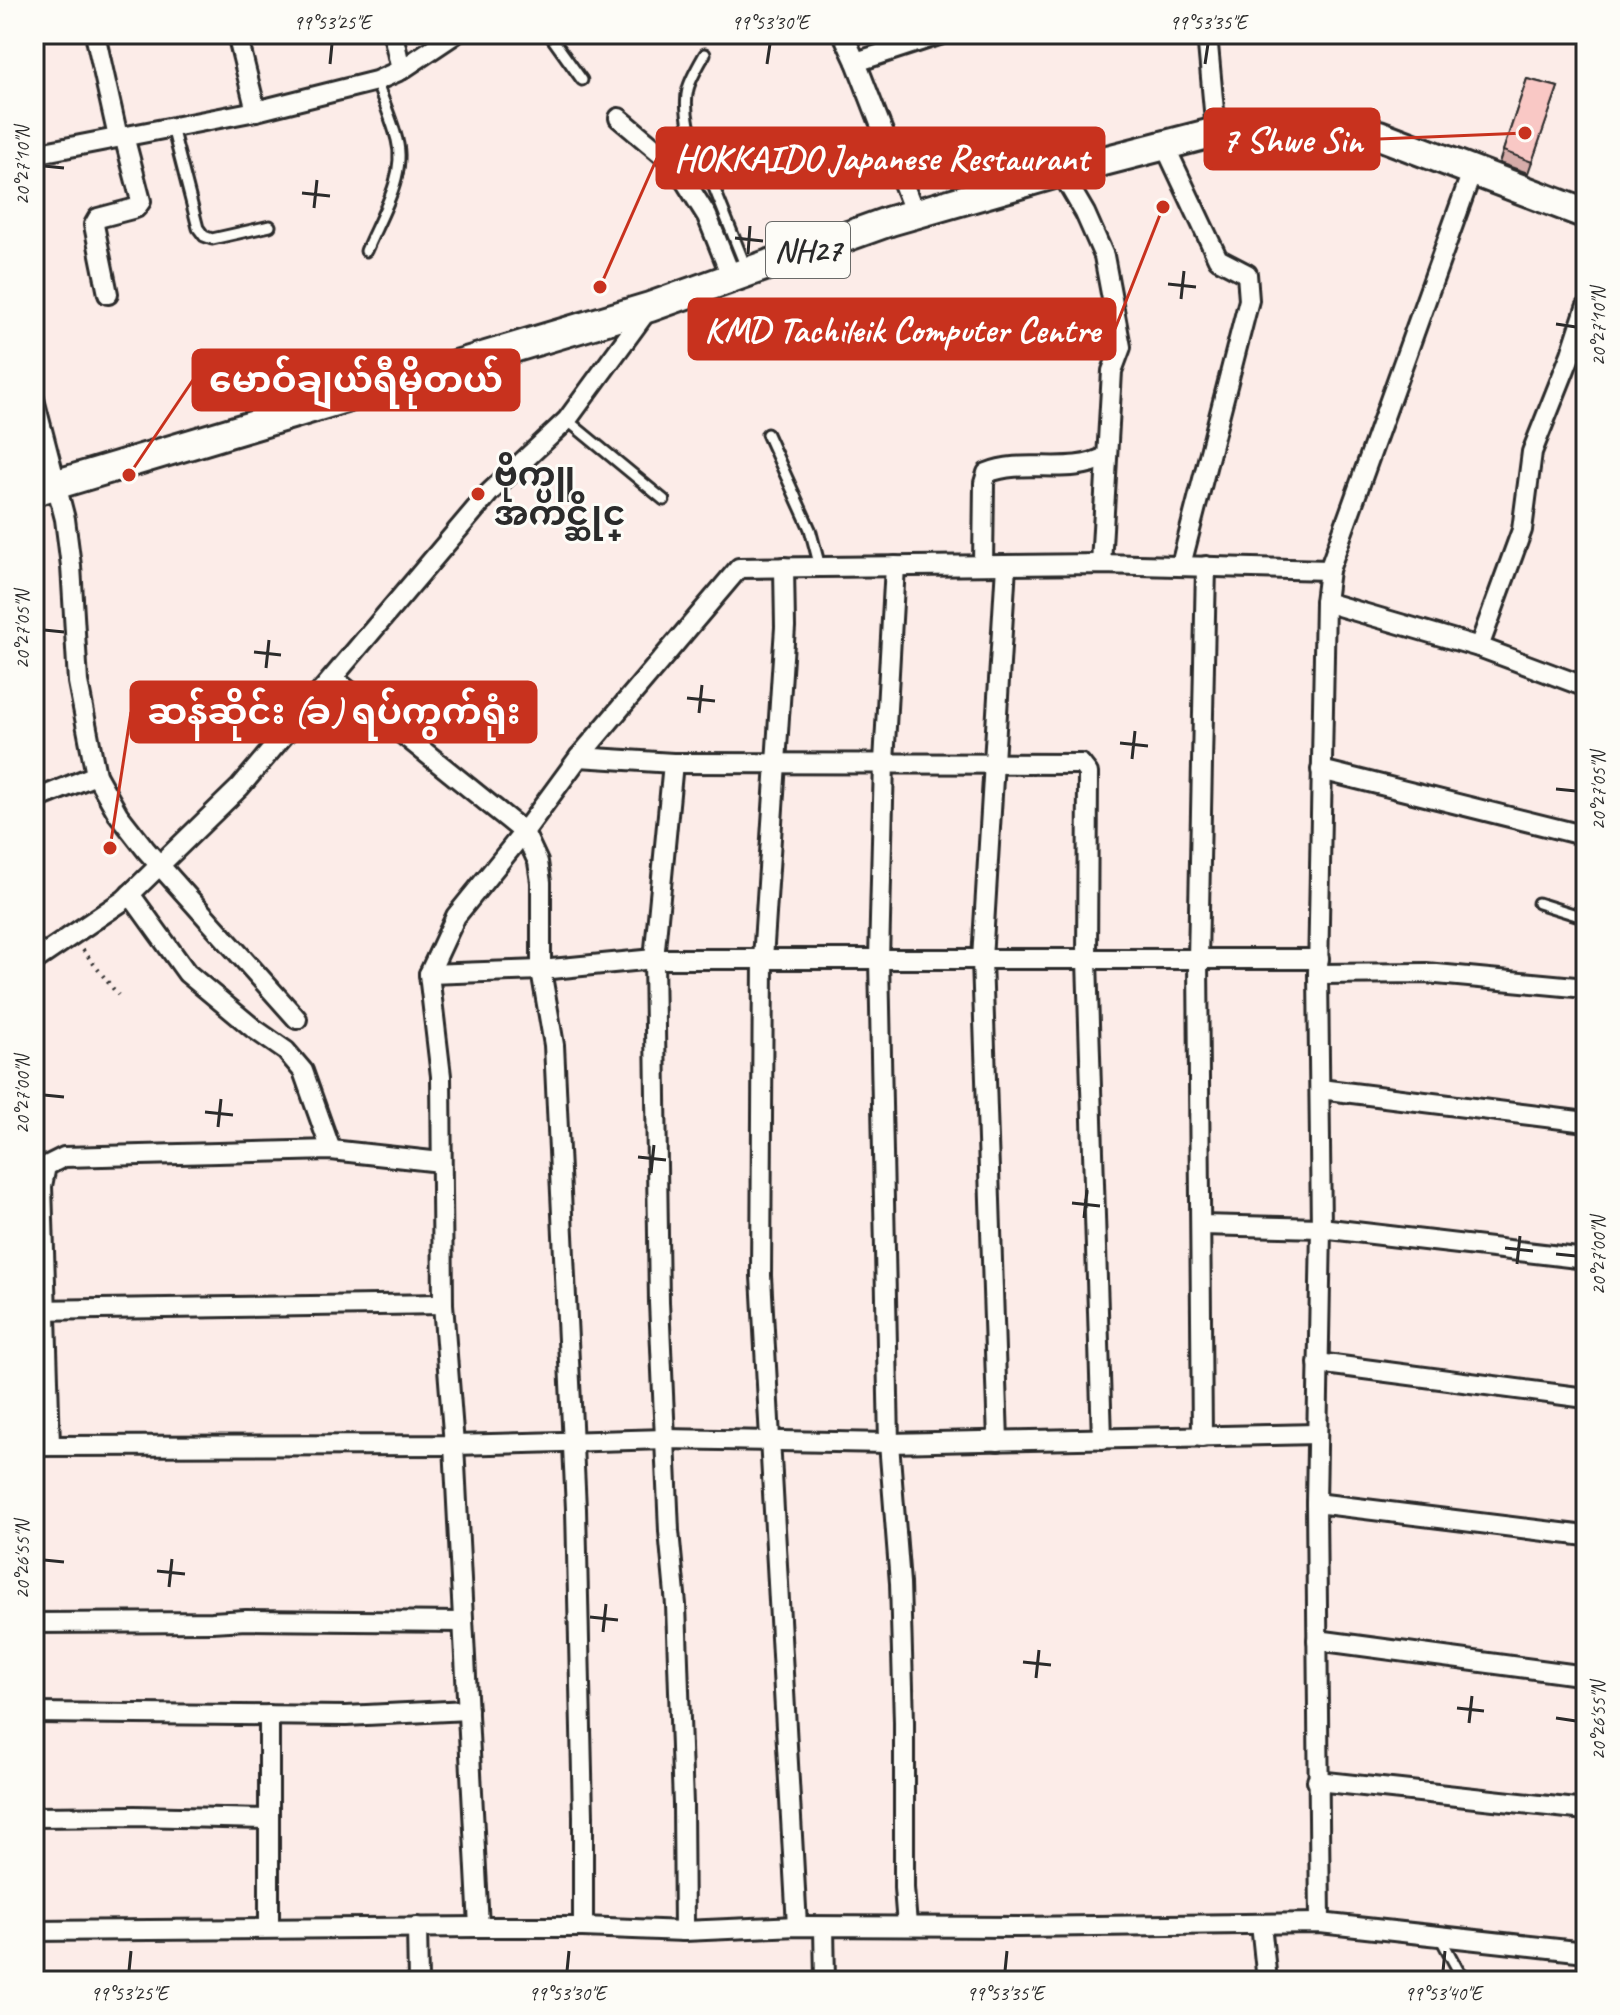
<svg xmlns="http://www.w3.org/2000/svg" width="1620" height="2015" font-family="Caveat,'Noto Sans Myanmar',sans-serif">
<rect width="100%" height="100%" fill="#fcece8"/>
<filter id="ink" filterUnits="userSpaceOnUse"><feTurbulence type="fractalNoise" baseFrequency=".0125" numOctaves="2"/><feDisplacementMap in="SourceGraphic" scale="16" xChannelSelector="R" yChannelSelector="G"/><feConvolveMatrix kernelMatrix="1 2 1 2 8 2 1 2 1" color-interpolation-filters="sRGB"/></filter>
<g filter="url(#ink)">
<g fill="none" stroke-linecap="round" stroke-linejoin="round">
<defs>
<g id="lane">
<polyline points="549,34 582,80"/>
<path d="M705 54C689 82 682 92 689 125L747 270"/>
<polyline points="172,127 198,228 204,236 212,239 270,226"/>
<path d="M366 251C379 219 407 176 397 140 392 120 383 100 376 81"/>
<polyline points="567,420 664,500"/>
<polyline points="767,434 810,529 820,567"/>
<polyline points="1538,903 1586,918"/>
<polyline points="1440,1937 1459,1972 1471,1981"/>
</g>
<g id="street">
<polyline points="95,34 118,137"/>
<polyline points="237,34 256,111"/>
<polyline points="393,34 401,70"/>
<polyline points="843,34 856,62 942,34"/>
<polyline points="1207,34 1216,132"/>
<polyline points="856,62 915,214"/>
<polyline points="619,118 675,165 707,216 731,276"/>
<polyline points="1164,144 1218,259 1247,274 1249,300 1181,565"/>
<polyline points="34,154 256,111 376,81 401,70 455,34"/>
<polyline points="1061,172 1085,213 1104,256 1121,347 1112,371 1101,564"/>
<polyline points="108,294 94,225 98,218 136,208 141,201 124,136"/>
<polyline points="34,399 65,519 71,566 78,682 96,775 118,814 146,850 297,1019"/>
<path d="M983 565 984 483 987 473C1025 457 1070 477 1107 456"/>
<polyline points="895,566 884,762 879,959 889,1443 900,1583 904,1722 904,1888 907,1925"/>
<polyline points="784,567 785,627 763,959 761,1276 797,1926"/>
<polyline points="1325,602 1479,647 1586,687"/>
<polyline points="1479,647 1522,530 1532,452 1571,354 1586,308"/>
<polyline points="333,678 524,832 538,862 541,882 541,970 554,1045 576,1509 583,1816 583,1927"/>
<polyline points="579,757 673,763 654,959 659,1302 669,1531 676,1605 683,1805 684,1931"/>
<polyline points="673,763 1081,764 1088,773 1087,960 1102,1439"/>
<polyline points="1321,770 1586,836"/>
<polyline points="34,800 96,775"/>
<polyline points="130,894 187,973 253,1028 286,1051 303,1071 331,1150"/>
<polyline points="34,961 124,900 240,787 489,493 567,420 649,308"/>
<polyline points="429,974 541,970 654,959 1319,959"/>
<polyline points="1318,974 1426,973 1586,988"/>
<polyline points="1320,1089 1586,1122"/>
<polyline points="1201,1225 1321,1228 1586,1259"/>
<polyline points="34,1310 443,1304"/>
<polyline points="1318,1363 1586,1398"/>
<polyline points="1202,1437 1198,960 1206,566"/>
<polyline points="998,1441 982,959 1006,565"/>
<polyline points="50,1445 42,1186 46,1166 64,1157 331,1150 441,1162"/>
<polyline points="34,1446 454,1445 666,1439 889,1443 1316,1434"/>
<polyline points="1316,1503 1586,1536"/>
<polyline points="34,1623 212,1622 246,1620 463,1622"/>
<polyline points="1317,1640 1586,1676"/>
<polyline points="34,1713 346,1716 468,1710"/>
<polyline points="269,1715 269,1928"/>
<polyline points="1317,1781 1586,1810"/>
<polyline points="34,1817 135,1816 269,1819"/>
<polyline points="1320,1923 1316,1503 1321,1228 1318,974 1325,602 1329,570 1473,169"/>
<polyline points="1261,1924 1267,1981"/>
<polyline points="417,1927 418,1981"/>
<polyline points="479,1927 454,1445 443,1304 441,1076 429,974 456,916 524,832 579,757 739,568 1101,564 1329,570"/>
<polyline points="824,1927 825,1981"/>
<polyline points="34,1931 479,1927 583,1927 684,1931 797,1926 1019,1927 1320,1923 1586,1952"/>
</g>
<polyline id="primary" points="34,491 650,307 890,221 1061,172 1216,132 1271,124 1316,125 1379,135 1586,214"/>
</defs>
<use href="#lane" stroke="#2b2b2b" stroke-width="15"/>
<use href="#street" stroke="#2b2b2b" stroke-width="24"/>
<use href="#primary" stroke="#2b2b2b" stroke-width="34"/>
<polyline stroke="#2b2b2b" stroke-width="4" stroke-dasharray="2 6" stroke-linecap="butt" points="83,950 118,995"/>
<use href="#lane" stroke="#fdfcf7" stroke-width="9"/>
<use href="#street" stroke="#fdfcf7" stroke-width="18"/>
<use href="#primary" stroke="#fdfcf7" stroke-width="28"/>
</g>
<polygon fill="#d6aca9" stroke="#2b2b2b" stroke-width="2" points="1527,79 1558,87 1528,173 1499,163"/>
<polygon fill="#f9c8c5" stroke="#2b2b2b" stroke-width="2" points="1527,79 1558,87 1532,162 1503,151"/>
</g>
<path fill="none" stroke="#2b2b2b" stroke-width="3" d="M330 64 332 44M767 64 770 44M1205 64 1208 44M44 166 64 168M302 193 330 196M314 208 317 180M735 238 763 241M748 254 750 226M1168 284 1196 287M1181 299 1184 271M1556 324 1576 327M44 630 64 632M254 652 281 655M266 668 269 640M687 698 715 701M699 713 702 685M1120 743 1148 746M1132 759 1135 731M1556 789 1576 791M44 1095 64 1097M205 1112 233 1115M218 1127 221 1099M638 1157 666 1160M651 1173 654 1145M1072 1203 1100 1206M1084 1218 1087 1190M1505 1248 1533 1251M1556 1254 1576 1256M1517 1264 1520 1236M44 1560 64 1562M157 1571 185 1574M169 1587 172 1559M590 1617 618 1620M603 1632 606 1604M1023 1662 1051 1665M1036 1678 1039 1650M1457 1708 1484 1711M1556 1718 1576 1721M1469 1723 1472 1696M129 1971 131 1951M567 1971 569 1951M1005 1971 1007 1951M1443 1971 1445 1951"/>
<circle fill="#c8321e" stroke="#fdfcf7" stroke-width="3" cx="478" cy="494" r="8"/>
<g text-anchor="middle" stroke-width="6" stroke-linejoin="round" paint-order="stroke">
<rect fill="#fdfcf7" stroke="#6a6a68" stroke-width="2" x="766" y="222" width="84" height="56" rx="6"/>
<g font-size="32" font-weight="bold" fill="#2b2b2b">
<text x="808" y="261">NH27</text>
</g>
<g font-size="34" font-weight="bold" fill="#2b2b2b" stroke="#fdfcf7" text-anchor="start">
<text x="494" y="486">ဗိုက္ပူ<tspan x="494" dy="39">အကင္ဆိုင္</tspan></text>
</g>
</g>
<path fill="none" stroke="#c8321e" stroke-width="3" d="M1525 133L1379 139M600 287L657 158M1163 207L1115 329M129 475L193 380M110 848L131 712"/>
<g fill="#c8321e" stroke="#fdfcf7" stroke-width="3">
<circle cx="1525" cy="133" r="8"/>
<circle cx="600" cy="287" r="8"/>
<circle cx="1163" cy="207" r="8"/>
<circle cx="129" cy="475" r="8"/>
<circle cx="110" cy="848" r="8"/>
</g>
<g fill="#c8321e" stroke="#c8321e" stroke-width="3">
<rect x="1205" y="109" width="174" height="60" rx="8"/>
<rect x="657" y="128" width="447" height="60" rx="8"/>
<rect x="689" y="299" width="426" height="60" rx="8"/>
<rect x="193" y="350" width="326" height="60" rx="8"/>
<rect x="131" y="682" width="405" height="60" rx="8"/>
</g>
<g font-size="36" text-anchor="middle" font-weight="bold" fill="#fff">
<text x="1292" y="152">7 Shwe Sin</text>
<text x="881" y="170">HOKKAIDO Japanese Restaurant</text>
<text x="902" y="342">KMD Tachileik Computer Centre</text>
<text x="356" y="392">မောဝ်ချယ်ရီမိုတယ်</text>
<text x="334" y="724">ဆန်ဆိုင်း (ခ) ရပ်ကွက်ရုံး</text>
</g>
<rect width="1620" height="2015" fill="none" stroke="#fdfcf7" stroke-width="88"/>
<rect x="44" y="44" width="1532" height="1927" fill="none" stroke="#2b2b2b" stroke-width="3"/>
<g font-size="20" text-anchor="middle" fill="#2b2b2b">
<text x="332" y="29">99°53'25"E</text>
<text x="770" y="29">99°53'30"E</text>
<text x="1208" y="29">99°53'35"E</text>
<text transform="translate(22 166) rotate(-90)" y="7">20°27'10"N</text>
<text transform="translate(1598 327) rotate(-90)" y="7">20°27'10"N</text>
<text transform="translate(22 630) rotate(-90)" y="7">20°27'05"N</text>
<text transform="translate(1598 791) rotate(-90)" y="7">20°27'05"N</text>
<text transform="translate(22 1095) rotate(-90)" y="7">20°27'00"N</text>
<text transform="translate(1598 1256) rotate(-90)" y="7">20°27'00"N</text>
<text transform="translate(22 1560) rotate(-90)" y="7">20°26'55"N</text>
<text transform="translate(1598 1721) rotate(-90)" y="7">20°26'55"N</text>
<text x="129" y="2000">99°53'25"E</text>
<text x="567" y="2000">99°53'30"E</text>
<text x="1005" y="2000">99°53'35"E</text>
<text x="1443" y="2000">99°53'40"E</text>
</g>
</svg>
